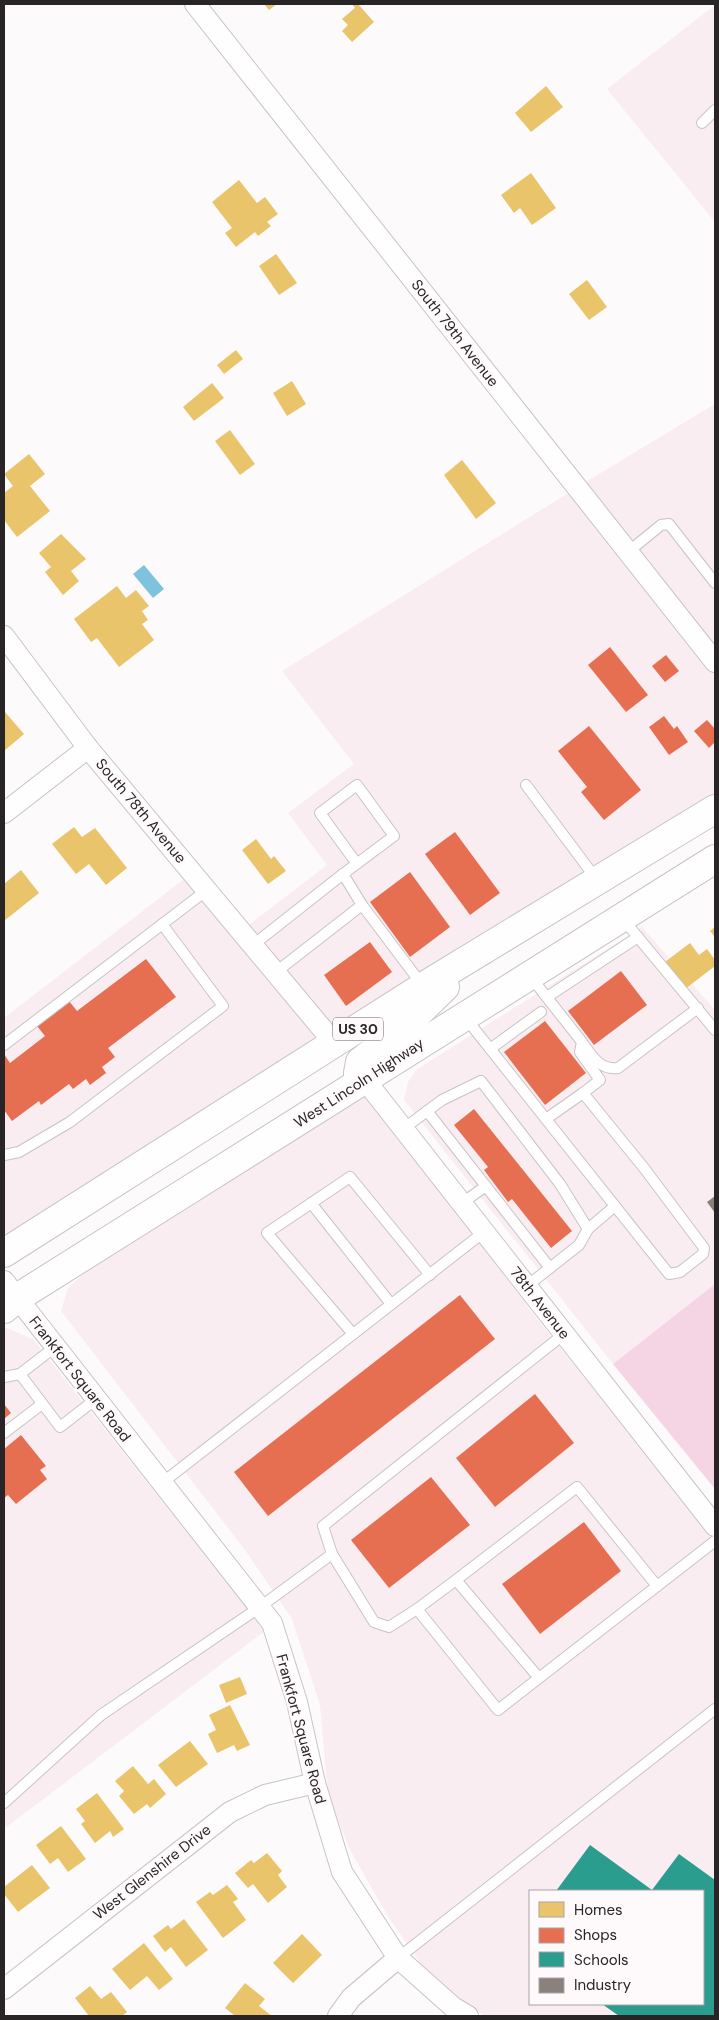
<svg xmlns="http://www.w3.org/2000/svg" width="719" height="2020" font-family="'DM Sans',sans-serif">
<rect width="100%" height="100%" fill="#fdfafb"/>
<g fill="#f9edf2" fill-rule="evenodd">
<polygon points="715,5 715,222 607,89"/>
<polygon points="715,404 715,655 584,483"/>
<polygon points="573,490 715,673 715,802 336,1038 246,927 327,865 288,813 354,764 282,671"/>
<polygon points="188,876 326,1042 4,1244 4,1018"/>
<polygon points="642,927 715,1010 715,1284 613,1364 404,1100 408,1082 416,1070"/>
<path d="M364 1093 539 1321 715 1541V2016H485L469 2006 421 1964 389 1918 350 1850 328 1796 320 1705 292 1619 245 1550 61 1311 68 1288 103 1255ZM530 1891H703V2004H530Z"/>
<polygon points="4,1327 33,1339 265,1631 4,1829"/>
</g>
<polygon fill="#f5d5e3" points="715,1284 715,1489 613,1364"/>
<polygon fill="#7dc3de" points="144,565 164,589 153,598 133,574"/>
<g fill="#e9c46a">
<polygon points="264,4 277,4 269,10"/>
<polygon points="352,4 358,4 374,22 352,42 342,31 348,25 342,19 355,8"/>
<polygon points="546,86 563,107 531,132 515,113"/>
<polygon points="531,173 556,208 532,225 520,208 514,213 501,195"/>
<polygon points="239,180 257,203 265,197 278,214 267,222 271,226 258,236 255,232 236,247 225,233 232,228 212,202"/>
<polygon points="276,254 297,283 279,295 259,266"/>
<polygon points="587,280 607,307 589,320 569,294"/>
<polygon points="236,350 243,359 224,374 217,365"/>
<polygon points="292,381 306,404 287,416 273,393"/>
<polygon points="212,383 224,398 194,421 183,407"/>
<polygon points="230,430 255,464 240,475 215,441"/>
<polygon points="29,454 45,474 30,486 50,511 17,537 4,520 4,493 13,486 4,474"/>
<polygon points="462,460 496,503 476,519 444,475"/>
<polygon points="61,534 86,559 71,571 79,581 63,595 45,572 51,567 39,553"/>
<polygon points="117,586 126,598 136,590 149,606 142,611 148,620 142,624 154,640 119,667 97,638 91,642 74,619"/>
<polygon points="5,712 24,734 4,751 4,713"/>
<polygon points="74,827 82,837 95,828 127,868 106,885 89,864 76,874 52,844"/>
<polygon points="256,839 271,859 274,856 286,871 268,884 242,850"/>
<polygon points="21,870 39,893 4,921 4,884"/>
<polygon points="715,927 715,937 710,931"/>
<polygon points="690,943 699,955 707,949 715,960 715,966 685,989 665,962"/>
<polygon points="240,1677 247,1694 226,1703 219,1685"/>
<polygon points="230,1705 250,1745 237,1751 234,1745 217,1753 208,1734 216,1730 209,1715"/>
<polygon points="190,1741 208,1764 176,1787 158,1765"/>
<polygon points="133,1766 148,1784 154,1779 166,1794 150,1808 147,1804 134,1814 119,1796 124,1791 115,1781"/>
<polygon points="97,1793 124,1829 113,1837 110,1831 95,1843 81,1824 85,1821 76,1809"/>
<polygon points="61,1826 86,1859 68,1872 58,1858 50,1864 36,1845"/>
<polygon points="267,1853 282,1871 278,1875 287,1887 268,1903 253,1884 248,1888 235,1873 251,1860 254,1863"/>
<polygon points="32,1865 50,1888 18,1912 4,1894 4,1887"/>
<polygon points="227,1885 238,1899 233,1902 246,1920 223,1938 196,1902 210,1892 213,1895"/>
<polygon points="184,1919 208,1950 186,1967 171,1947 165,1952 153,1936 168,1925 171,1929"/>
<polygon points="302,1934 322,1955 293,1983 273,1963"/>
<polygon points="144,1943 173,1979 159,1990 147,1976 130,1990 112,1969"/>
<polygon points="245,1983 265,1999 259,2006 272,2016 235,2016 225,2008"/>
<polygon points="90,1986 101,1999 111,1992 127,2012 122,2016 89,2016 75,1998"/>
</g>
<g fill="#e76f51">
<polygon points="610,647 648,695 626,712 588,665"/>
<polygon points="666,655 679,671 665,682 652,666"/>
<polygon points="664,716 674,729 677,726 688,742 669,755 649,727"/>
<polygon points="707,720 715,729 715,742 709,748 694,731"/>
<polygon points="589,726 641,790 604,820 581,792 587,787 558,751"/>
<polygon points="455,832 500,893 470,915 425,854"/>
<polygon points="410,872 450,927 410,957 370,902"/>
<polygon points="370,942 392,972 346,1006 324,975"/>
<polygon points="146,959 176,997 108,1048 115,1057 102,1067 106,1073 90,1085 86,1079 73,1089 69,1084 41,1105 39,1101 12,1121 4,1110 4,1054 10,1063 45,1036 37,1026 69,1001 77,1011"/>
<polygon points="621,971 647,1005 594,1045 568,1011"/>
<polygon points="545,1021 586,1073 545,1105 504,1052"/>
<polygon points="474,1109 572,1231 551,1248 512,1199 508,1202 484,1170 488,1167 454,1125"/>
<polygon points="460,1295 495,1339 268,1516 234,1472"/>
<polygon points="535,1394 574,1443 495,1507 456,1458"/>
<polygon points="4,1404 11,1413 4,1419"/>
<polygon points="21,1435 46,1466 40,1470 47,1479 16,1504 8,1495 4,1498 4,1449"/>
<polygon points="431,1477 470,1525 389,1588 351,1540"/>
<polygon points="584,1522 621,1571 540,1634 502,1584"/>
</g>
<polygon fill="#2a9d8f" points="590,1845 652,1890 679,1854 715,1880 715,2016 619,2016 602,2004 703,2004 703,1891 556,1891"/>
<polygon fill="#8a817c" points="715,1196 715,1213 707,1202"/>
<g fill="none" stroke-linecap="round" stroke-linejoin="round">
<defs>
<g id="lane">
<polyline points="702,123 715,110"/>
<polyline points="628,552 661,525 669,524 715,583"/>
<polyline points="526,785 597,880"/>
<polyline points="357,864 320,813 357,785 394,836 343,874 362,905"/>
<polyline points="622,918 715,1030"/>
<polyline points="253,945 343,874"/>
<polyline points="276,972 362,905 423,986"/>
<polyline points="547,997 638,937"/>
<polyline points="464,1016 669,1274 680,1272 703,1254 704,1248 644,1168 583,1093 600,1080 580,1052 582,1042 530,976"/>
<polyline points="4,1045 207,890"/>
<path d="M584 1045C593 1058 601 1070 618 1068L698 1008"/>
<polyline points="490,1049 541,1012"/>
<polyline points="427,1111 550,1268"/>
<polyline points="546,1119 583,1093"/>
<polyline points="403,1129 442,1100 481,1081 560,1184 588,1229 579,1245 527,1286"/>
<polyline points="4,1155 19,1152 70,1122 223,1006 162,924"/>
<polyline points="311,1203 391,1304"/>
<polyline points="462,1203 486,1186"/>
<polyline points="588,1229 615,1206"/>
<polyline points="353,1334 267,1233 350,1177 430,1275"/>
<polyline points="55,1347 20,1374 60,1427 96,1399"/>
<polyline points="4,1377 20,1374"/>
<polyline points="4,1433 42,1404"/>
<polyline points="162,1483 484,1232"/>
<polyline points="332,1554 323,1526 564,1334"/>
<polyline points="417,1609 456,1580"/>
<polyline points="539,1678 456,1580 577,1487 657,1586"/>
<polyline points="4,1803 101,1715 260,1607 332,1554 374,1622 389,1627 417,1609 498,1710 715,1541"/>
<polyline points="398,1958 715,1709"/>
</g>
<g id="street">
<polyline points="195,4 715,662"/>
<polyline points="4,636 88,748 335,1044"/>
<polyline points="4,813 88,748"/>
<polyline points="365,1080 715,1526"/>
<polyline points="4,1281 272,1623 297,1702 315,1783 342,1872 398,1958 453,2007 468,2016"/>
<polyline points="4,1989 230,1812 265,1795 315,1783"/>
<polyline points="338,2016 351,1998 398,1958"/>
</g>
<g id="primary">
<polyline points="362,1076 358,1073 360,1062 405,1026 445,987"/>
<polyline points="4,1253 424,986 715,809"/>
<path d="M4 1309 17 1298C250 1152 482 1004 715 859"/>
</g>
</defs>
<use href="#lane" stroke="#c7c4c5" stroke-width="12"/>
<use href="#street" stroke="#c7c4c5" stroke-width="22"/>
<use href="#primary" stroke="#c7c4c5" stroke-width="30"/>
<use href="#lane" stroke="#fffefe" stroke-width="10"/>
<use href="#street" stroke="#fffefe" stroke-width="20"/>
<use href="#primary" stroke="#fffefe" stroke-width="28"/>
</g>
<g text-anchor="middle" stroke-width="5" stroke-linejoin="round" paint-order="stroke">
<rect fill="#fef9fb" stroke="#696566" stroke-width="1" x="333" y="1017.5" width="50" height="23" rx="4"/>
<g font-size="14" font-weight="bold" fill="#292526">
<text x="358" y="1034">US 30</text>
</g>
<g font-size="15" fill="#292526" stroke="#fef9fb">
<text transform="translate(455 333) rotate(52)" y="5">South 79th Avenue</text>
<text transform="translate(141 811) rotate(50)" y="5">South 78th Avenue</text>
<text transform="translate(359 1083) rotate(-33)" y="5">West Lincoln Highway</text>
<text transform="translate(540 1303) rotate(52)" y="5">78th Avenue</text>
<text transform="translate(80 1379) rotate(52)" y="5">Frankfort Square Road</text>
<text transform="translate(301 1729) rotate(75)" y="5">Frankfort Square Road</text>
<text transform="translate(152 1872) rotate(-38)" y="5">West Glenshire Drive</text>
</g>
</g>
<rect width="719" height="2020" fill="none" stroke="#292526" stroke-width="10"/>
<rect x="529" y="1890" width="175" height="115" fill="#fef9fb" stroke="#a9a4a6"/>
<rect x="539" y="1902" width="25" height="15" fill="#e9c46a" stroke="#a9a4a6"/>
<text x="574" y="1915" font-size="15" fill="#292526">Homes</text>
<rect x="539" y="1928" width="25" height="15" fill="#e76f51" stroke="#a9a4a6"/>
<text x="574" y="1940" font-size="15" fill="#292526">Shops</text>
<rect x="539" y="1952" width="25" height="15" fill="#2a9d8f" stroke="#a9a4a6"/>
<text x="574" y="1965" font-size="15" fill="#292526">Schools</text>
<rect x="539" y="1978" width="25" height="15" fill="#8a817c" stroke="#a9a4a6"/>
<text x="574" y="1990" font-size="15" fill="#292526">Industry</text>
</svg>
